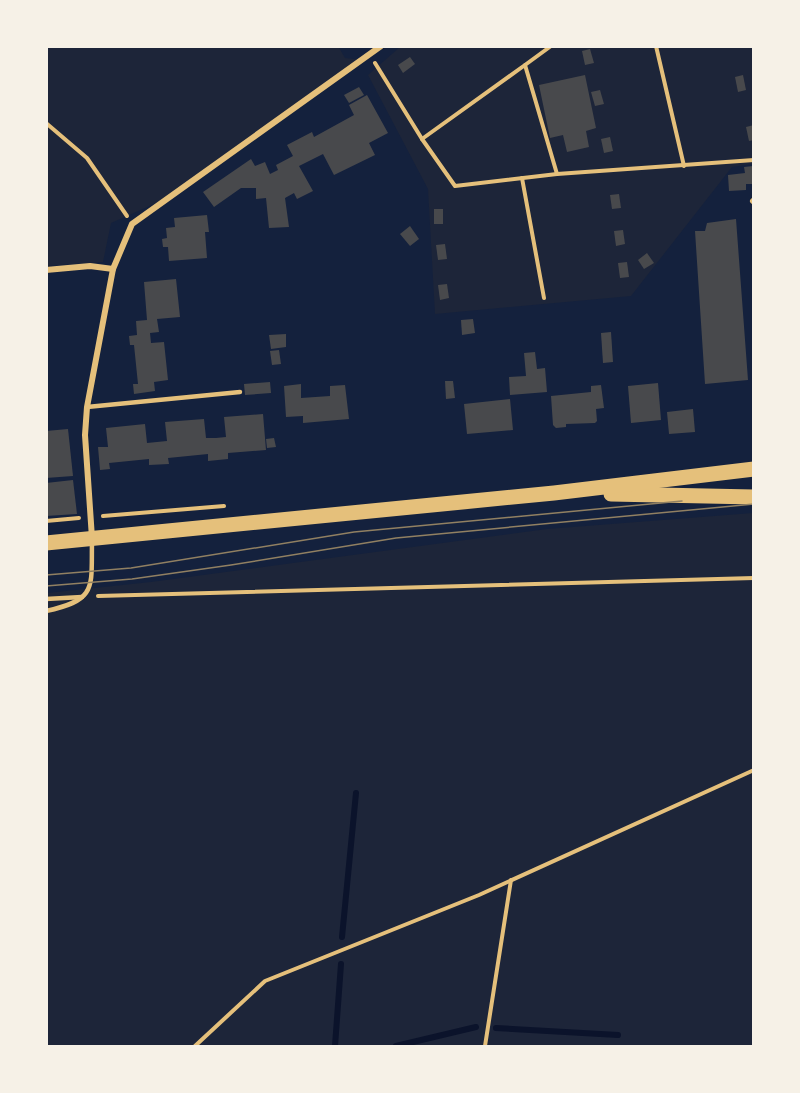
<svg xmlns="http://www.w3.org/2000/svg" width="800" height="1093" font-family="'Fira Sans Condensed',sans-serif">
<rect width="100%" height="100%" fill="#14213d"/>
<g fill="#1d2539">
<polygon points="338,46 345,58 363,60 163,200 111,223 103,262 47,266 47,47"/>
<polygon points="400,47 753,47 753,164 732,167 631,296 435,314 428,189 368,75"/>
<polygon points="753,513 753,1046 47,1046 47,593 151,582 547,529"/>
</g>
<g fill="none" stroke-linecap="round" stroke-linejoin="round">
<g stroke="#0b132b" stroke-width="6">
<polyline points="342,937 356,793"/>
<polyline points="496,1028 618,1035"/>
<polyline points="335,1046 341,964"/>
<polyline points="396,1046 476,1027"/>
</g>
</g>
<g fill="#48494c">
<polygon points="590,49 594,63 585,65 582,51"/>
<polygon points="410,57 415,64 403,73 398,65"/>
<polygon points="585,75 596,128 586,131 589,147 567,152 563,135 550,138 539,85"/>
<polygon points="743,75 746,90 738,92 735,77"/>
<polygon points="359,87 364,95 349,103 344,95"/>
<polygon points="600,90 604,104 595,106 591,92"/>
<polygon points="367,95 388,133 369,143 375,155 334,175 323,154 299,166 313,191 297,199 294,193 285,198 289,227 269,228 266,198 256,199 256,188 241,188 214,207 203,192 251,159 255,166 265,162 270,174 278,170 276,165 293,156 287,145 312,132 314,137 354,115 349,105"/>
<polygon points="754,125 754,140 749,141 746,127"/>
<polygon points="610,137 613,151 604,153 601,139"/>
<polygon points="753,166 754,184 746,184 746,190 729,191 728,175 745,173 744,167"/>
<polygon points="619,194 621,208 612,209 610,195"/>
<rect x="434" y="209" width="9" height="15"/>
<polygon points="207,215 209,232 205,232 207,258 169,261 168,247 163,247 162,239 167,238 166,228 175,227 174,218"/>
<polygon points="736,219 748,380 705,384 695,231 705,231 707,223"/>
<polygon points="410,226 419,239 410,246 400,234"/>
<polygon points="623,230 625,244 616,246 614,231"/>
<polygon points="445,244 447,259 438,260 436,245"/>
<polygon points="647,253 654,263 644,269 638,260"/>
<polygon points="627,262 629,277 620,278 618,263"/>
<polygon points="176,279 180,317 157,319 159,332 150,333 151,343 164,342 168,380 154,382 155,391 134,394 133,384 138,384 134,345 130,345 129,336 137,335 136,321 147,320 144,282"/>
<polygon points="447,284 449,298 440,300 438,285"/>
<polygon points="473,319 475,333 462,335 461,320"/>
<polygon points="611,332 613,362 603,363 601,333"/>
<polygon points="286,334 286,347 271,349 269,335"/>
<polygon points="279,350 281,364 272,365 270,351"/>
<polygon points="535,352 537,369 545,368 547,392 510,395 509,377 526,376 524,353"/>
<polygon points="445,381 453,381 455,398 446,399"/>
<polygon points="270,382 271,393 245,395 244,384"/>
<polygon points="658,383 661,420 631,423 628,386"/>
<polygon points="301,384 301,398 330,396 330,386 345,385 349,419 303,423 303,416 286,417 284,386"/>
<polygon points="601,385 604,408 596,409 597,421 595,423 566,424 566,427 556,428 553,425 551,396 591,392 591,386"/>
<polygon points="510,399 513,430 467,434 464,404"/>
<polygon points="693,409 695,432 669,434 667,412"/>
<polygon points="263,414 266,450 228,453 228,459 208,461 208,454 168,458 169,464 149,465 149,459 109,463 110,469 100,470 98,447 108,447 106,428 145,424 147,443 167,441 165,422 204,419 206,438 216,438 226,437 224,417"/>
<polygon points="68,429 73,476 46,478 46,431"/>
<polygon points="274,438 276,447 267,448 266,439"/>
<polygon points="73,480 77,514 46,516 46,483"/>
</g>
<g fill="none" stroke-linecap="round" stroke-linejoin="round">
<g stroke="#e5c07b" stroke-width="4">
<polyline points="551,46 525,65 557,174"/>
<polyline points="656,46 684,166"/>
<polyline points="375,63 422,139 455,186 557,174 754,160"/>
<polyline points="46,123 87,158 127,216"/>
<polyline points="422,139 525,65"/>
<polyline points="522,178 544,298"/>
<polyline points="103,516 224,506"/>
<polyline points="46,521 79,518"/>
<polyline points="98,596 754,578"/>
<polyline points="195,1046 265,981 479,895 754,770"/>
<polyline points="485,1046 511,880"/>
</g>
<g stroke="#e5c07b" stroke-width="4.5">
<polyline points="87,407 240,392"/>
<polyline points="46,599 82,597"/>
<path d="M46 611C98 600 91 587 92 541"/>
</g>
<g stroke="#e5c07b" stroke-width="6">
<polyline points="753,201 754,202"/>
<polyline points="46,270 90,266 113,269"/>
<polyline points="92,538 85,435 87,407 113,269 132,224 381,46"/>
</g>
<g stroke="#e5c07b" stroke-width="15">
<polyline points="611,494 754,497"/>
<polyline points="46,543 554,493 754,469"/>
</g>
<g stroke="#918062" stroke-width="1.5">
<polyline points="46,575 131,568 354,532 682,501"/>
<polyline points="46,586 132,579 231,565 396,538 754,504"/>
</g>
</g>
<rect width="800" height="1093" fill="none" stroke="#f6f1e7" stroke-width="96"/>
</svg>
